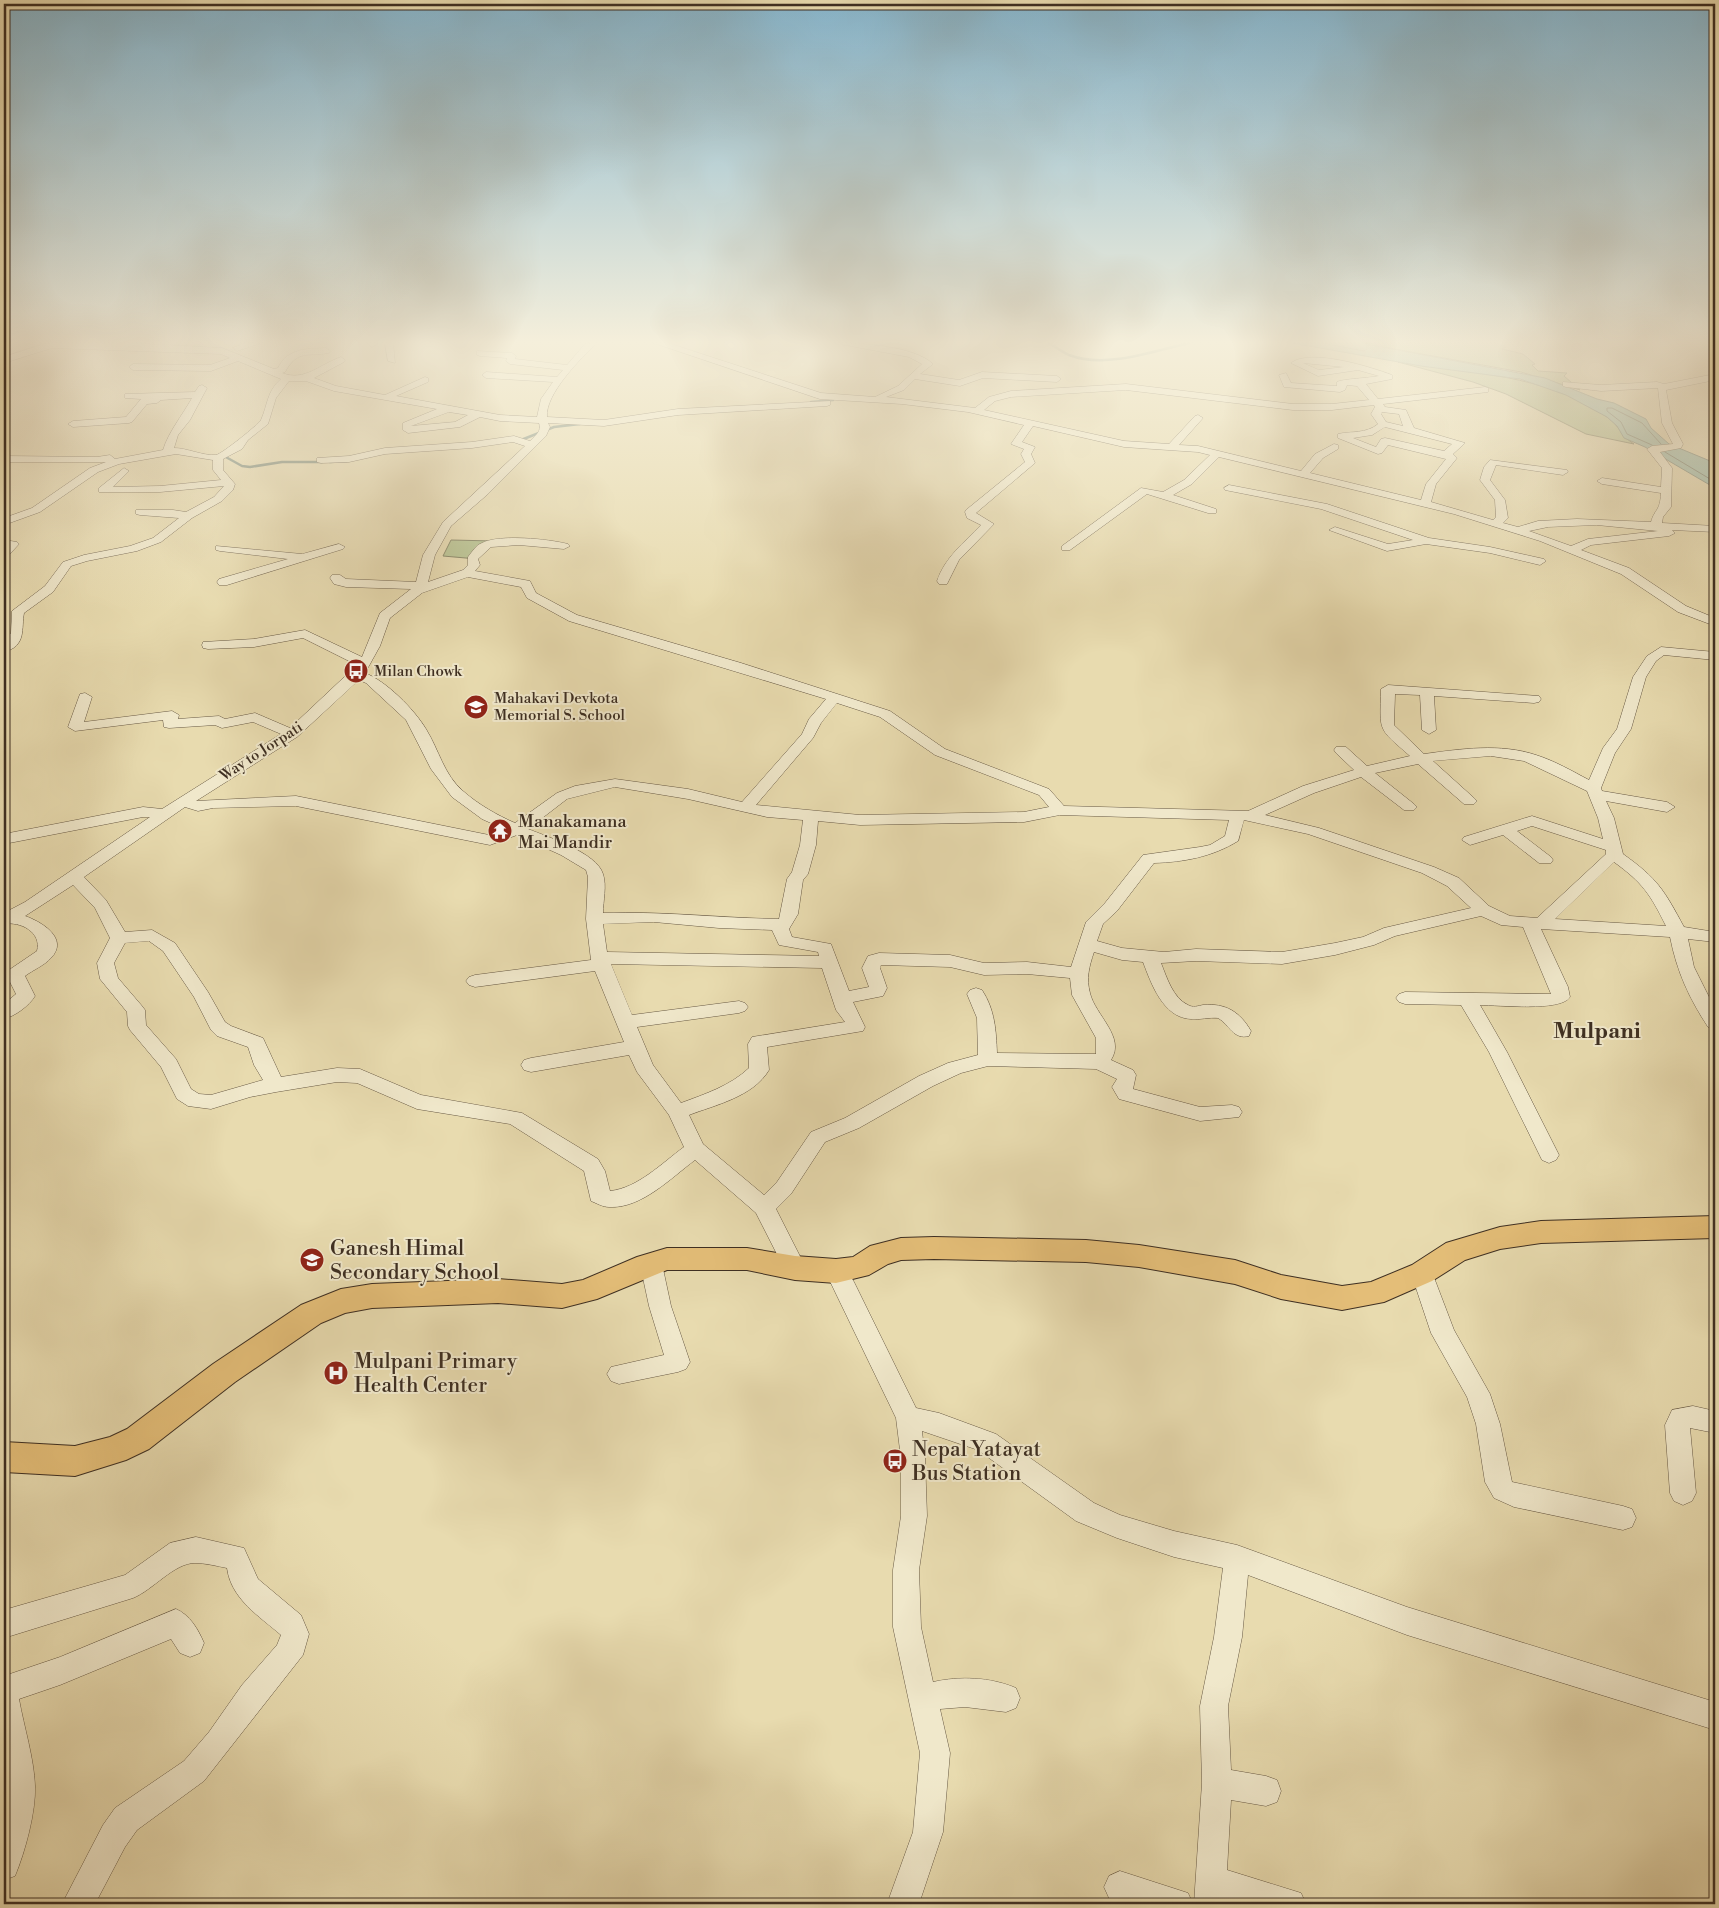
<svg xmlns="http://www.w3.org/2000/svg" width="1719" height="1908" font-family="'Libre Bodoni',serif">
<rect width="100%" height="100%" fill="#e8dbaf"/>
<filter id="stains"><feTurbulence type="fractalNoise" baseFrequency=".004" numOctaves="4"/><feColorMatrix values="0 0 0 0 .2 0 0 0 0 .09 0 0 0 0 .02 0 0 0 .5 -.17"/></filter>
<radialGradient id="worn" r=".72"><stop offset=".6" stop-color="#630" stop-opacity="0"/><stop offset="1" stop-color="#630" stop-opacity=".3"/></radialGradient>
<g fill="#b3c18d" stroke="#787858">
<polygon points="1361,343 1497,343 1506,347 1502,349 1523,354 1535,364 1532,365 1538,371 1567,373 1564,376 1580,390 1521,372"/>
<path d="M1398 362C1471 374 1544 373 1607 417 1619 425 1622 437 1634 444L1586 434 1506 394 1473 382Z"/>
<polygon points="451,540 494,541 477,559 443,556"/>
</g>
<polygon fill="#97bbaa" stroke="#738374" points="1292,343 1361,343 1545,378 1597,399 1614,403 1646,419 1651,428 1669,444 1715,463 1715,488 1645,447 1624,438 1617,426 1607,417 1566,395 1520,379 1421,366"/>
<g fill="none" stroke-linecap="round" stroke-linejoin="round">
<g stroke="#6a7566" stroke-width="1">
<polyline points="1322,343 1364,351 1367,349 1366,343"/>
<polyline points="1652,445 1627,434 1621,422 1607,411 1607,408 1612,408 1642,423 1661,444"/>
<polyline points="1665,452 1715,482"/>
</g>
<g stroke="#738374" stroke-width="2.5">
<path d="M1049 343C1056 347 1062 352 1069 355 1106 369 1153 351 1189 343"/>
<polyline points="811,402 833,400"/>
<polyline points="521,440 554,427 580,424"/>
<polyline points="224,456 242,466 250,467 282,462 322,462"/>
<polyline points="330,462 347,461"/>
</g>
<defs>
<g id="minor">
<path d="M47 343H128L222 348 274 369 278 368C288 348 306 349 326 348L330 351 329 353C307 357 298 349 285 372L282 373C305 382 320 364 341 357L345 360 344 362 314 378 336 386 385 395 425 377 428 378V382L396 396 500 415 537 417 541 399 553 382 486 378 482 375 486 372 557 377 563 370 510 364 506 361 507 358 480 356 477 355V351L512 353 516 356 515 359 567 365 585 344 597 343C581 358 545 394 547 417L604 420 678 409 830 401V405L827 406 678 415 604 426 548 423 550 427 546 436 488 494 451 526 435 555 428 582 463 570 468 565V557C472 552 476 545 482 543 500 534 548 539 568 544L570 546 564 549 519 545 491 547 478 559 480 565 475 571 530 581 536 593 577 615 741 663 890 711 945 749 1049 789 1064 806 1248 811 1303 786 1354 770 1336 753 1334 750 1336 747H1346L1367 766 1410 756C1377 727 1380 733 1381 689L1388 685 1539 696 1541 699 1539 702 1534 703 1434 696 1436 730 1429 734 1422 730 1420 695 1395 694 1394 725 1424 754C1461 749 1500 743 1536 755 1555 761 1572 771 1589 780L1603 748 1617 729 1633 677 1647 656 1661 647 1715 652V660L1664 655 1656 661 1646 677 1631 729 1615 753 1601 788 1602 791 1667 802 1675 807 1667 812 1606 801 1614 818 1623 854C1658 879 1664 890 1684 927L1715 932V942L1688 939 1694 967 1715 1009V1029L1708 1027C1689 998 1677 972 1670 937L1541 929 1568 987 1570 997C1561 1012 1498 1005 1480 1005L1507 1052 1559 1155 1556 1160 1549 1163 1542 1160 1489 1052 1461 1005 1405 1004 1399 1002 1396 998 1399 994 1405 992 1551 994 1523 927 1501 925 1481 916 1395 936 1374 945 1335 955 1282 964 1196 961 1161 963C1167 978 1173 998 1188 1005 1193 1008 1198 1006 1203 1005 1226 1003 1240 1012 1251 1031L1249 1036C1233 1040 1230 1025 1218 1018 1209 1017 1200 1020 1191 1019 1163 1018 1151 983 1143 962L1122 960 1094 952C1089 967 1086 978 1090 993 1095 1015 1126 1037 1111 1060L1133 1070 1136 1075 1133 1089 1200 1107 1232 1105 1239 1107 1242 1112 1239 1117 1200 1121 1119 1099 1112 1087 1117 1079 1096 1069 988 1066 961 1073 933 1086 859 1128 825 1142 791 1194 776 1209 806 1268 803 1274 795 1277 787 1274 756 1213 695 1160C671 1178 641 1209 609 1207 603 1207 596 1203 591 1201L584 1171 510 1124 417 1109 357 1083 337 1082 276 1092 250 1097 211 1109 188 1106 177 1099 161 1067 130 1030 128 1026 127 1012 100 979 97 963 110 938 95 908 73 885 25 916C40 921 70 938 51 958 45 965 33 970 25 976L35 996C29 1006 15 1016 4 1019V1004L16 994 6 974 9 970 37 951C42 932 20 921 4 924V913L25 902 150 817H143L4 844V834L143 807 162 809 281 734 253 722 222 728 215 725 169 728 164 727 163 720 75 731 68 727 80 694 85 693 92 697 84 722 172 711 179 715 178 719 219 716 225 719 255 713 290 728 357 665 303 638 254 647 208 649 203 648 202 645 203 642 254 639 305 630 362 657 380 613 411 589 346 587 334 584 330 578 332 575H340L346 579 416 582 423 555 443 522 525 446 513 442 472 448 385 454 349 462 321 463 317 462V458L349 456 385 448 472 442 514 436 530 441C536 435 542 431 539 423L500 421 480 417 460 427 408 433 403 430V423L437 409 334 391 306 381H289L276 398 268 424 248 440 242 449 223 459V470L235 484 233 490 222 501 192 518 161 542 137 551 87 561 71 566 53 592 24 613C21 628 27 646 4 652V641L11 633 12 611 45 586 63 562 84 555 130 546 153 538 179 518 140 515 136 514V510H173L186 512 214 497 224 486 160 492H99V488L124 468 129 471 113 487 160 486 221 480 213 470V460L176 454 119 464 98 472 40 512 4 525V518L32 508 90 468 106 462H4V456L97 457 110 455 115 459 163 450C169 431 182 416 192 398L161 400 157 403 147 404 132 422 129 423 73 427 68 424 73 421 126 417 141 399 125 398V394L195 392 199 386 202 385 207 388 190 420 178 435 174 448C187 448 203 456 216 455 222 454 259 424 261 420 268 404 267 391 281 379L238 361 211 371 133 370 129 367 133 364 210 365 230 358 221 354 52 348 4 363V357ZM449 412 468 415 455 422 411 426ZM468 577 521 587 527 598 569 621 826 699 809 719 802 734 742 802 688 789 615 779 575 786 557 793 515 823C497 815 479 805 463 791 444 775 439 750 426 729 414 709 386 681 365 673L380 646 390 618 422 593ZM359 680 366 683 406 720 431 769 452 797 482 819 504 829 489 835 296 796 196 801 297 737ZM837 703 880 717 935 755 1039 795 1049 807 1024 812 860 815 756 805 813 738 821 723ZM1491 756 1524 761 1587 791 1598 818 1603 839 1532 816 1464 837 1462 840 1470 845 1503 835 1539 863H1551L1553 860 1551 857 1517 831 1532 826 1606 850V854L1537 918 1510 916 1489 906 1459 878 1434 867 1319 828 1265 815 1314 793 1361 777 1404 810H1414L1417 807 1414 804 1375 773 1418 764 1464 804H1474L1477 801 1474 798 1433 761ZM615 787 688 799 767 817 803 820 800 845 792 872 787 879 779 919C720 918 662 911 603 913 603 901 607 886 603 874 597 853 548 837 528 829L567 799ZM296 806 490 845 517 835 561 855 586 870 588 877 586 919 591 960 475 975 469 977 466 981 469 985 475 987 595 971 624 1042 531 1058 524 1060 521 1065 524 1070 531 1072 629 1055 637 1072 669 1115 684 1147C662 1163 638 1188 610 1191L605 1171 598 1159 522 1113 421 1095 360 1069 337 1068 281 1077 263 1038 231 1026 225 1022 208 992 175 943 152 930 125 932 106 900 84 877 185 807 198 811 213 808ZM1060 815 1229 820 1225 836 1210 845 1200 847 1143 855 1105 903 1086 922 1071 967 1027 962 984 963 950 955 879 953 868 956 862 968 869 987 849 991 831 944 792 937 789 929 798 914 803 880 808 874 816 845 818 821 860 825 1024 822ZM1244 820 1308 834 1422 873 1447 886 1471 908 1384 928 1363 937 1335 943 1282 952 1196 949 1164 952 1122 948 1097 941 1103 924 1117 911 1154 863C1184 862 1212 857 1238 841ZM1614 862C1643 883 1650 894 1666 926L1555 919ZM654 922 719 928 772 930 779 945 818 952 819 956 607 952 603 924ZM149 941 163 951 194 997 211 1030 217 1036 248 1047 254 1065 263 1080 211 1095 199 1094 191 1089 176 1059 146 1025 145 1010 142 1006 118 978 114 963 125 943ZM611 964 822 968 836 1010 845 1022 752 1037 748 1044 749 1068C730 1086 705 1094 681 1103L653 1065 637 1027 739 1013 745 1011 748 1007 745 1003 739 1001 632 1015ZM881 965 950 967 984 975 1027 974 1070 978 1072 995 1096 1038V1054L997 1053C996 1030 995 1010 982 990L976 988 970 990 967 994 977 1018 978 1055 948 1063 919 1076 845 1118 811 1132 777 1182 764 1195 703 1144 689 1115C715 1105 753 1097 769 1070L767 1047 863 1031 865 1027 853 1002 883 996 887 988 880 968Z"/>
<polygon points="245,343 261,343 237,351 233,348"/>
<polygon points="368,343 378,343 372,347"/>
<polygon points="385,343 393,343 395,363 388,361"/>
<path d="M654 343H668L821 393 875 397 898 386 922 364 909 357 835 343C861 343 914 346 933 364L920 374 959 380 982 372 1057 376 1061 379 1057 382 983 378 960 386 915 379 904 390 886 397 975 408 989 397 1011 391 1126 384 1293 404H1332L1369 400 1357 386 1347 385 1345 390 1340 392 1284 387 1279 375 1286 373 1291 383 1337 386V382C1342 379 1370 378 1379 376L1358 370 1318 376 1291 363C1310 348 1371 367 1392 375V379L1366 384 1378 399 1485 387 1488 388V392L1383 404 1385 407 1406 410 1414 428 1465 443 1453 454 1457 458 1436 484 1431 502 1493 520 1496 517 1495 500 1480 480 1484 467 1490 460 1567 470 1568 472 1563 475 1496 465 1490 480 1505 500 1508 518 1503 523 1518 527 1538 521 1577 519 1651 522C1655 508 1660 512 1661 493L1602 484 1597 481 1602 478 1661 487 1662 468 1647 449 1652 446 1673 444 1662 423 1658 388 1601 391 1566 387 1563 386V382L1601 385 1657 382 1664 384 1715 374V380L1666 390 1672 423 1683 444 1681 448 1660 452 1672 468 1671 507 1663 517 1662 523 1715 526V532L1672 530 1675 533 1669 536 1591 545 1581 550 1629 568 1686 606 1715 618V626L1678 612 1621 574 1540 541 1454 514 1219 457 1192 484 1173 495 1216 509V513H1208L1147 494 1070 550H1062V546L1141 488 1163 492 1184 480 1210 455 1198 452 1124 447 1033 426 1022 442 1035 447 1031 454 1035 463 976 513 994 524 959 560 947 584H939L937 581C945 557 964 543 981 525L967 518 965 512 966 510 1025 462 1021 454 1024 449 1011 444 1024 425 968 412 902 404 820 399ZM1303 363 1344 367 1319 370ZM1126 390 1293 410H1332L1374 405 1375 407 1371 414 1378 424C1366 434 1351 431 1338 434V438L1378 454 1382 453 1388 445 1446 459 1426 484 1421 500 1310 473 1323 458 1338 449V445L1334 444 1315 454 1301 471 1198 446 1179 445 1203 418 1198 415 1195 416 1169 444 1124 441 984 410 995 401 1011 397ZM1382 412 1399 414 1403 426 1386 422 1381 414ZM1385 427 1452 444 1444 451 1385 438 1381 439 1376 447 1353 438 1372 435ZM1597 525 1658 531 1588 539 1571 546 1529 531 1548 527Z"/>
<polygon points="1229,485 1327,504 1429,538 1490,547 1544,559 1546,561 1540,565 1490,553 1426,544 1387,551 1329,530 1335,527 1388,544 1413,540 1321,509 1225,490 1224,488"/>
<polygon points="4,540 17,542 19,544 8,556 4,557"/>
<polygon points="339,544 345,547 343,549 227,585 219,585 217,582 219,579 288,559 220,551 216,550 216,546 302,554"/>
<polygon points="651,1255 659,1258 662,1264 671,1306 690,1362 686,1369 678,1372 619,1384 611,1381 607,1374 611,1367 664,1355 649,1306 640,1264 643,1258"/>
<path d="M836 1262 844 1265 854 1282 916 1408 939 1413 996 1434 1094 1503 1120 1515 1174 1531 1237 1545 1407 1607 1715 1702V1730L1407 1635 1248 1575 1242 1637 1228 1706 1231 1770 1266 1776 1277 1780 1281 1791 1277 1802 1266 1806 1231 1800 1227 1870 1301 1893 1306 1904H1238L1226 1901V1904H1194L1202 1783 1200 1706 1214 1637 1223 1568 1174 1557 1117 1538 1076 1521 978 1450 922 1431 925 1458 927 1516 919 1570 921 1627 933 1682C960 1676 990 1677 1016 1688L1020 1698 1016 1708 1006 1712 965 1707 940 1709 950 1753 943 1832 919 1904H887L913 1832 920 1753 893 1627V1570L901 1516V1458L896 1418 825 1271 828 1265Z"/>
<polygon points="1422,1264 1430,1267 1454,1330 1490,1394 1500,1424 1512,1482 1623,1506 1632,1509 1636,1518 1632,1527 1623,1530 1514,1507 1494,1498 1485,1482 1476,1424 1467,1397 1431,1333 1411,1273 1414,1267"/>
<polygon points="1693,1406 1715,1411 1715,1433 1690,1428 1696,1493 1692,1501 1683,1505 1674,1501 1670,1493 1665,1425 1672,1410"/>
<path d="M196 1537 244 1548 258 1579 301 1615 309 1634 303 1655 204 1781 137 1830 125 1847 95 1904H62L103 1825 115 1808 184 1761 209 1732 242 1685 277 1645 281 1635C259 1616 231 1599 227 1568 217 1566 205 1563 195 1563 174 1563 153 1590 133 1598L4 1638V1610L125 1575 170 1543Z"/>
<path d="M176 1609C190 1615 198 1629 204 1643L200 1653 190 1657 180 1653 171 1639 60 1685 19 1699C24 1727 34 1758 35 1786 36 1812 25 1852 15 1876L4 1880V1676L60 1657Z"/>
<polygon points="1120,1871 1188,1893 1193,1904 1125,1904 1109,1898 1104,1887 1109,1876"/>
</g>
<polygon id="major" points="1715,1216 1715,1238 1541,1243 1500,1249 1465,1260 1432,1281 1384,1302 1342,1310 1281,1299 1235,1284 1139,1267 1086,1262 934,1259 901,1260 888,1264 869,1275 836,1283 795,1280 747,1270 667,1270 597,1299 562,1308 498,1303 372,1308 345,1313 321,1323 235,1382 149,1449 126,1460 75,1476 4,1472 4,1442 75,1446 110,1437 127,1429 213,1364 301,1305 341,1289 372,1284 498,1279 562,1284 583,1280 637,1257 667,1248 747,1248 795,1256 836,1259 853,1257 870,1246 901,1238 934,1237 1086,1240 1139,1245 1235,1260 1281,1275 1342,1286 1371,1282 1412,1265 1446,1243 1500,1227 1541,1221"/>
</defs>
<use href="#minor" stroke="#685a45" stroke-width="1"/>
<use href="#major" stroke="#3e2f22" stroke-width="2"/>
<use href="#minor" fill="#f0e8cb" fill-rule="evenodd"/>
<use href="#major" fill="#e4be78" fill-rule="evenodd"/>
</g>
<linearGradient id="sky" x2="0" y2="1"><stop stop-color="#87b7cf"/><stop offset="0.56" stop-color="#f5efdb"/><stop offset="1" stop-color="#f5efdb" stop-opacity="0"/></linearGradient>
<rect width="1719" height="611" fill="url(#sky)"/>
<defs>
<symbol id="bus-disc" viewBox="-11 -11 22 22"><circle r="9.5" fill="#8f2418" stroke="#f0e8cb"/><path d="M-5-6H5V4H4V6H2V4H-2V6H-4V4H-5ZM-3.5-4V0h7V-4ZM-3.5 1.2v1.5H-2V1.2ZM2 1.2v1.5H3.5V1.2Z" fill="#fff"/></symbol>
<symbol id="school-disc" viewBox="-11 -11 22 22"><circle r="9.5" fill="#8f2418" stroke="#f0e8cb"/><path d="M0-5L7-2L0 1L-7-2ZM-4 1L0 2.5L4 1V4Q0 6-4 4Z" fill="#fff"/></symbol>
<symbol id="temple-disc" viewBox="-11 -11 22 22"><circle r="9.5" fill="#8f2418" stroke="#f0e8cb"/><path d="M0-6L5-2H3V0L6.5 2.5H4V6H1.5V3h-3V6H-4V2.5H-6.5L-3 0V-2H-5Z" fill="#fff"/></symbol>
<symbol id="hospital-disc" viewBox="-11 -11 22 22"><circle r="9.5" fill="#8f2418" stroke="#f0e8cb"/><path d="M-5-5h3v3.5h4V-5h3V5h-3V1.5h-4V5h-3Z" fill="#fff"/></symbol>
</defs>
<g fill-rule="evenodd">
<use href="#bus-disc" x="342" y="657" width="28" height="28"/>
<use href="#school-disc" x="462" y="693" width="28" height="28"/>
<use href="#temple-disc" x="486" y="817" width="28" height="28"/>
<use href="#school-disc" x="298" y="1246" width="28" height="28"/>
<use href="#hospital-disc" x="322" y="1359" width="28" height="28"/>
<use href="#bus-disc" x="881" y="1447" width="28" height="28"/>
</g>
<g text-anchor="middle" stroke-width="4" stroke-linejoin="round" paint-order="stroke">
<g font-size="15" fill="#3e2f22" stroke="#f0e8cb" text-anchor="start">
<text x="374" y="676">Milan Chowk</text>
<text x="494" y="703">Mahakavi Devkota<tspan x="494" dy="17">Memorial S. School</tspan></text>
</g>
<g font-size="15" fill="#3e2f22" stroke="#f0e8cb">
<text transform="translate(261 751) rotate(-33)" y="5">Way to Jorpati</text>
</g>
<g font-size="18" fill="#3e2f22" stroke="#f0e8cb" text-anchor="start">
<text x="518" y="827">Manakamana<tspan x="518" dy="21">Mai Mandir</tspan></text>
</g>
<g font-size="21" fill="#3e2f22" stroke="#f0e8cb" text-anchor="start">
<text x="330" y="1255">Ganesh Himal<tspan x="330" dy="24">Secondary School</tspan></text>
<text x="354" y="1368">Mulpani Primary<tspan x="354" dy="24">Health Center</tspan></text>
<text x="912" y="1456">Nepal Yatayat<tspan x="912" dy="24">Bus Station</tspan></text>
</g>
<g font-size="22" font-weight="bold" fill="#3e2f22" stroke="#f0e8cb">
<text x="1597" y="1038">Mulpani</text>
</g>
</g>
<rect width="1719" height="1908" fill="none" stroke="#e8dbaf" stroke-width="20"/>
<rect x="5" y="5" width="1709" height="1898" fill="none" stroke="#3e2f22" stroke-width="2.5"/>
<rect x="10" y="10" width="1699" height="1888" fill="none" stroke="#3e2f22"/>
<rect width="100%" height="100%" filter="url(#stains)"/>
<rect width="100%" height="100%" fill="url(#worn)"/>
</svg>
